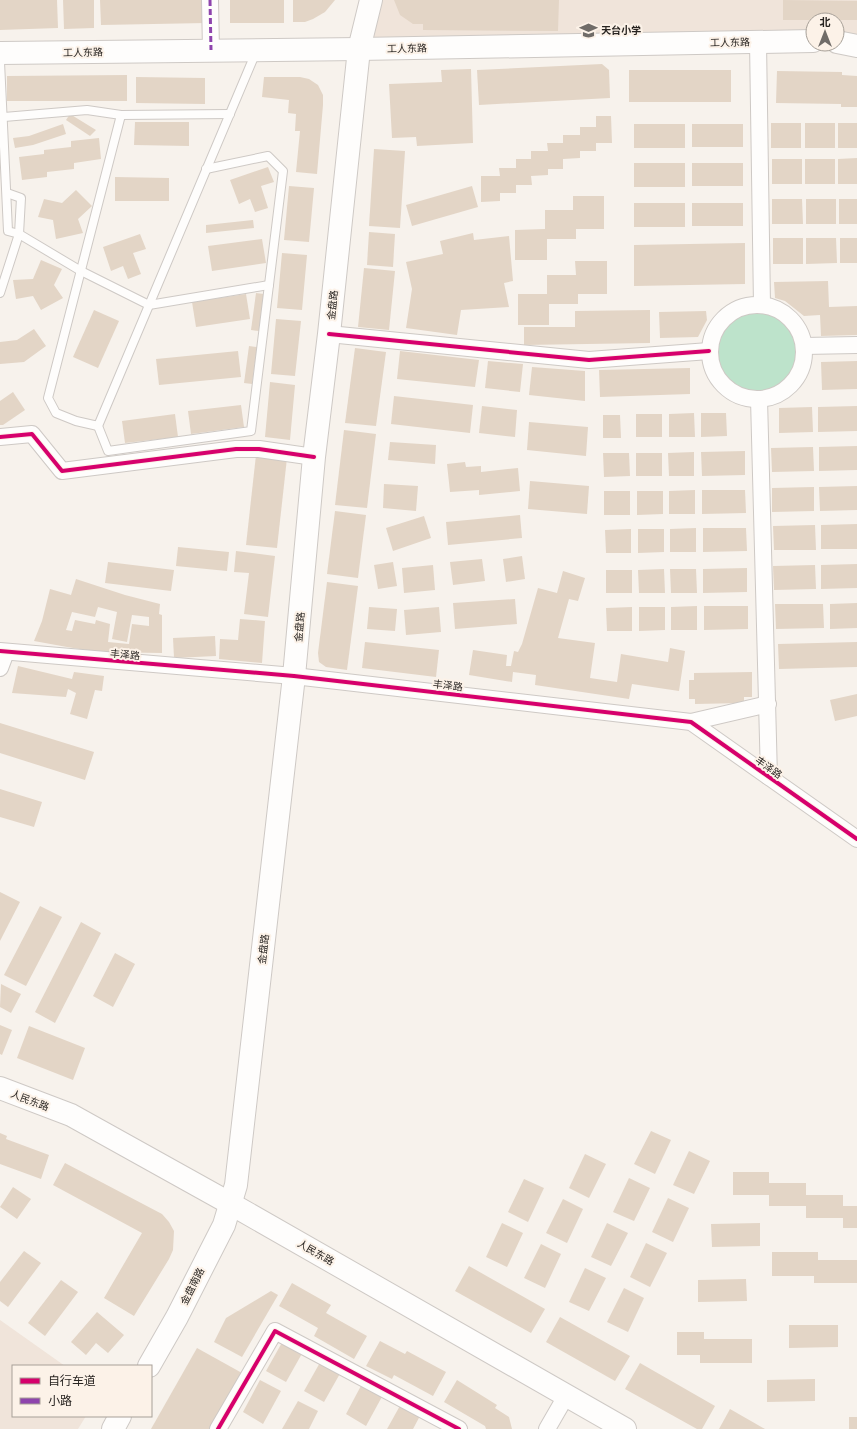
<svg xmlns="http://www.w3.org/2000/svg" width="857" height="1429" font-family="Merriweather,'Noto Sans SC',serif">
<rect width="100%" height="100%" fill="#f7f2ec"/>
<g fill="#f0e4da">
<polygon points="371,0 857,0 857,46 837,42 837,20 813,20 813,41 359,49"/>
<polygon points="0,1320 65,1366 13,1366 13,1416 86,1416 78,1429 0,1429"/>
</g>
<circle fill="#bde3cb" cx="757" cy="352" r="47"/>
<g fill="#e3d5c6" fill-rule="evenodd">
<polygon points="0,0 57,0 58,28 0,30"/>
<polygon points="63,0 94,0 94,28 64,29"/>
<polygon points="100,0 205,0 206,23 101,25"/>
<rect x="230" y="0" width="54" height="23"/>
<polygon points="293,0 335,0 325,12 313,19 305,22 293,22"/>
<polygon points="394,0 559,0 558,31 423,30 423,24 413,24 400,15"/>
<polygon points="783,0 857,1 857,20 783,20"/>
<polygon points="602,64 609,70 610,98 479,105 477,70"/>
<polygon points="471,69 473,143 417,146 416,137 392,138 389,84 442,82 441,70"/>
<rect x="629" y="70" width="102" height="32"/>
<polygon points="777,71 842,72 842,75 857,76 857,107 841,107 841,104 776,103"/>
<polygon points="127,75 127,101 7,101 7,76"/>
<polygon points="136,77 205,78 205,104 136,103"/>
<polygon points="264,77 300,77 309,79 318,85 323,95 323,105 317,174 296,172 300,131 295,131 296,114 288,113 289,100 262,97"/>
<polygon points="70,114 96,130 90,136 66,120"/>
<polygon points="596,116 611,116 612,143 596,143 596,151 580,151 580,158 563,159 563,169 548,169 548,175 531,176 532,185 516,185 516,193 500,193 500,201 481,202 481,176 500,176 499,168 516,168 516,159 531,159 531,151 548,151 547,143 563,143 563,135 580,135 580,127 596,127"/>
<polygon points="135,122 189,122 189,146 134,145"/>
<rect x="771" y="123" width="30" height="25"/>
<rect x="805" y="123" width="30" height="25"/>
<rect x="838" y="123" width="19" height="25"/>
<polygon points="63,124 66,134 33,145 15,148 13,138 29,136"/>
<rect x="634" y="124" width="51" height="24"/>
<rect x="692" y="124" width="51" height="23"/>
<polygon points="99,138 101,159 74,163 74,169 47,172 47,177 22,180 19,157 44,154 44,150 71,147 71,141"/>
<polygon points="374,149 405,151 400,228 369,226"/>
<polygon points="857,158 857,184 838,184 838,159"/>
<rect x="772" y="159" width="30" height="25"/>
<rect x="805" y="159" width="30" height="25"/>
<rect x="634" y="163" width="51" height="24"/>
<rect x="692" y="163" width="51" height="23"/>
<polygon points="268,167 274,182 261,186 268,208 255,212 250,199 239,204 230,180"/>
<polygon points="115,177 169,178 169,201 115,201"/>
<polygon points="289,186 314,188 309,242 284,240"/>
<polygon points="472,186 478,207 412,226 406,205"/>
<polygon points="76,190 92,206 78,219 83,233 56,239 53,220 38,217 44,199 62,203"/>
<polygon points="573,196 604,196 604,229 576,229 576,239 547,239 547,260 515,260 515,230 545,229 545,210 573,210"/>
<polygon points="772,199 802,199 803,224 772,224"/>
<rect x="806" y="199" width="30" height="25"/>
<rect x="839" y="199" width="18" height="25"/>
<rect x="634" y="203" width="51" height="24"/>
<rect x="692" y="203" width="51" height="23"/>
<polygon points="253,220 254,228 206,233 206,225"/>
<polygon points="369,232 395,234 393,267 367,265"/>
<polygon points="473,233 474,240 509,236 513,281 504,283 509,307 461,310 457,335 406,328 412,289 406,262 443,254 440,241"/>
<polygon points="140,234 146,249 133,253 141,274 128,279 123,266 111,271 103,247"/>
<rect x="773" y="238" width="30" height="26"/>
<polygon points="806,238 836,238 837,263 806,264"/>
<rect x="840" y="238" width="17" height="25"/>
<polygon points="262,239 266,263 212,271 208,246"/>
<polygon points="745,243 745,284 634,286 634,245"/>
<polygon points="282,253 307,255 302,310 277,308"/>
<polygon points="41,260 62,269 54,285 63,298 41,310 33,296 16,299 13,280 33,279"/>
<polygon points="575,261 607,261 607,294 578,294 578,304 549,304 549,325 518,325 518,294 547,294 547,275 576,275"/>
<polygon points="364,268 395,271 389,330 358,327"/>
<polygon points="828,281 829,307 857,306 857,335 821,336 820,315 804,316 785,301 775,298 774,282"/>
<polygon points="256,293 264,294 259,331 251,330"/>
<polygon points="246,294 250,319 196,327 192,302"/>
<polygon points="94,310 119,321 98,368 73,357"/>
<polygon points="650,310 650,343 524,345 524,327 575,327 575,311"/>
<polygon points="706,311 707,320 698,337 660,338 659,312"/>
<polygon points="276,319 301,321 295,376 271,374"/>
<polygon points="34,329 46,346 24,362 0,364 0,342 17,340"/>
<polygon points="249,346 257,347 252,384 244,383"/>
<polygon points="355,348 386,352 376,426 345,423"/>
<polygon points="238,351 241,377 159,385 156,359"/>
<polygon points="400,351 479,360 475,387 397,379"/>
<polygon points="488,361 523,364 520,392 485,388"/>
<polygon points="857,361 857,389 822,390 821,362"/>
<polygon points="532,367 585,371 585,401 529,395"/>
<polygon points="690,368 690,394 600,397 599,370"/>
<polygon points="270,382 295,385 290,440 265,437"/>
<polygon points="13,392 25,410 3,425 0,425 0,401"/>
<polygon points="394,396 473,405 470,433 391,424"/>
<polygon points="241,405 244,427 191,434 188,411"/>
<polygon points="482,406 517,410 515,437 479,433"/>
<polygon points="857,406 857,431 818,432 818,407"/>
<polygon points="812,407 813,432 779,433 779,408"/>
<polygon points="694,413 695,437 669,437 669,414"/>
<polygon points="701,413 726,413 727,436 701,437"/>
<polygon points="175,414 178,437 125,443 122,421"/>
<rect x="636" y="414" width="26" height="23"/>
<polygon points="603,415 620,415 621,438 603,438"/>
<polygon points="529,422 588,427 586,456 527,450"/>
<polygon points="344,430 376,434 367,508 335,505"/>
<polygon points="390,442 436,445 435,464 388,460"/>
<polygon points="857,446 857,470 819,471 819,447"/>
<polygon points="813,447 814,471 772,472 771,448"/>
<polygon points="745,451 745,475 702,476 701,452"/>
<polygon points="694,452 694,476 669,476 668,453"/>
<polygon points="603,453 629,453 630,476 604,477"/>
<rect x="636" y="453" width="26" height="23"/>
<polygon points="256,455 287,458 277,548 246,545"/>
<polygon points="465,462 466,467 481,466 481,472 518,468 520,491 479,495 479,490 450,492 447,464"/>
<polygon points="530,481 589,486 587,514 528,509"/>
<polygon points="384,484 418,486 416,511 383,508"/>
<polygon points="857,486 857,510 820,511 819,487"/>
<polygon points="814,487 814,511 772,512 772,488"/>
<polygon points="695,490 695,514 669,514 669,491"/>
<polygon points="702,490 745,490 746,513 702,514"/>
<rect x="604" y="491" width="26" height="24"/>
<polygon points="637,491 663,491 663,514 637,515"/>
<polygon points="335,511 366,515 358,578 327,574"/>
<polygon points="520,515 522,538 448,545 446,522"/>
<polygon points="424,516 431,538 393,551 386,528"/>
<polygon points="857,524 857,549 821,549 821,525"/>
<polygon points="815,525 816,550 774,550 773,526"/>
<polygon points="696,528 696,552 670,552 670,529"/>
<polygon points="703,528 746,528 747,551 703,552"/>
<polygon points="631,529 631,553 606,553 605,530"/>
<polygon points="638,529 664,529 664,552 638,553"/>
<polygon points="178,547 229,552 227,571 176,566"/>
<polygon points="236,551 275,556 268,617 244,614 249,573 234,572"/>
<polygon points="522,556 525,579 506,582 503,559"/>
<polygon points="482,559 485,581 453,585 450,562"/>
<polygon points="108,562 174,570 171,591 105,583"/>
<polygon points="393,562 397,586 378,589 374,565"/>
<polygon points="857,564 857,588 821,589 821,565"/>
<polygon points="433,565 435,590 404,593 402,568"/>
<polygon points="815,565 816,589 774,590 773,566"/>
<polygon points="747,568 747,592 703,593 703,569"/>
<polygon points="664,569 665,593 639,593 638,570"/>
<polygon points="670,569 696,569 697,593 671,593"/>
<rect x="606" y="570" width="26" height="23"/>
<polygon points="563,571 585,578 578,601 569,599 558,638 595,643 590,678 617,682 621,654 668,662 670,648 685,651 679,691 632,684 629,699 535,685 536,675 513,672 512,682 469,675 473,650 507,655 506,666 511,666 514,651 518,652 522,644 538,588 557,593"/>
<path d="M76 579 125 595 160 604 159 614 162 615V653L99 652 67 647 34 641 42 621 50 589 71 595ZM98 607 117 612 112 639 127 642 132 615 149 617V626L132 624 129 644 108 642 110 624 96 620 95 624 75 620 72 631 66 630 72 612 95 617Z"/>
<polygon points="327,582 358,586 347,670 326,667 319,662 318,653"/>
<polygon points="515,599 517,624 455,629 453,603"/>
<polygon points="857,603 857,628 830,629 830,604"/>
<polygon points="775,604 823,604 824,628 776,629"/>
<polygon points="697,606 697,630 671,630 671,607"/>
<polygon points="704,606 748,606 748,629 704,630"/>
<polygon points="369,607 397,609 395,631 367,629"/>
<polygon points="439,607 441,632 406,635 404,610"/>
<polygon points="632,607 632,631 607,631 606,608"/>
<polygon points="639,607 665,607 665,630 639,631"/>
<polygon points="240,619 265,621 262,663 219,659 220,639 238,640"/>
<polygon points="215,636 216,656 174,658 173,638"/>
<polygon points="365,642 439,650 436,677 362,668"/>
<polygon points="857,642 857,667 779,669 778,644"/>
<polygon points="18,666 72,679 74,672 104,676 102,691 95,690 87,719 70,714 76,693 68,689 66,697 12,693"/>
<polygon points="752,672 752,697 744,697 744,703 695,704 695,699 689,699 689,680 694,680 694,673"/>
<polygon points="857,694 857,716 835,721 830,700"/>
<polygon points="0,723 94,752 85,780 0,753"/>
<polygon points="0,789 42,802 34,827 0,817"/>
<polygon points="0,892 20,902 0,941"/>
<polygon points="40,906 62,917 26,986 4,975"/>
<polygon points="81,922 101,933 55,1023 35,1012"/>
<polygon points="115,953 135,964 113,1007 93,996"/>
<polygon points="1,984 21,994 11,1013 0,1007"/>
<polygon points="0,1025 12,1030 2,1055 0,1054"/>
<polygon points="29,1026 85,1048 73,1080 17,1058"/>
<polygon points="651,1131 671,1140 655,1174 634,1164"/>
<polygon points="0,1133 7,1136 6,1139 49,1155 41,1179 0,1164"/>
<polygon points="689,1151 710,1161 694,1194 673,1185"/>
<polygon points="585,1154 606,1164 589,1198 569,1188"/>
<polygon points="65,1163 162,1214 169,1222 174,1231 173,1250 169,1259 134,1316 104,1298 142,1233 53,1185"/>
<polygon points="733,1172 769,1172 769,1183 806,1183 806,1195 843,1195 843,1206 857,1206 857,1228 843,1228 843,1218 806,1218 806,1206 769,1206 769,1195 733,1195"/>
<polygon points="629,1178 650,1188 634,1221 613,1212"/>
<polygon points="524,1179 544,1188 528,1222 508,1212"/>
<polygon points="13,1187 31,1199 17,1219 0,1207"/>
<polygon points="668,1198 689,1208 673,1242 652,1232"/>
<polygon points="563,1199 583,1209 567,1243 546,1233"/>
<polygon points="502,1223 523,1233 507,1267 486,1257"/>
<polygon points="607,1223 628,1233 611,1266 591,1257"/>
<polygon points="760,1223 760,1246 712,1247 711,1224"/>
<polygon points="646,1243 667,1253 650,1287 630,1277"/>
<polygon points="541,1244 561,1254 545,1288 524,1278"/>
<polygon points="24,1251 41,1263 8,1307 0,1301 0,1282"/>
<polygon points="772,1252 818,1252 818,1260 857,1260 857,1283 814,1283 814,1276 772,1276"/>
<polygon points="469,1266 545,1309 531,1333 455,1291"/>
<polygon points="585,1268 606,1278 589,1311 569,1302"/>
<polygon points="746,1279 747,1301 698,1302 698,1280"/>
<polygon points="61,1280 78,1292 45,1336 28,1323"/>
<polygon points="292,1283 331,1305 326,1313 367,1336 354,1359 314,1336 318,1328 279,1306"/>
<polygon points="624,1288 644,1298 628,1332 607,1322"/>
<polygon points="271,1291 278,1295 242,1357 214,1342 226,1318"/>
<polygon points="97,1312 124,1335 108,1353 96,1343 86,1355 71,1342"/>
<polygon points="560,1317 630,1356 615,1381 546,1342"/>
<polygon points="789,1325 838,1325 838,1347 789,1348"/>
<polygon points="677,1332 704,1332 704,1339 752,1339 752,1363 700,1363 700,1355 677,1355"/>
<polygon points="284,1339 304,1350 286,1382 266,1371"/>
<polygon points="380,1341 405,1354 407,1351 446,1372 433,1396 394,1375 392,1379 366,1366"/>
<polygon points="197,1348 242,1373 210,1429 151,1429"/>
<polygon points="322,1359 342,1370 324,1402 304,1391"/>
<polygon points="640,1363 715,1406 702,1429 697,1429 625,1389"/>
<polygon points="815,1379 815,1401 767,1402 767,1380"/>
<polygon points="260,1380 281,1391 263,1424 243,1412"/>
<polygon points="457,1380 497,1405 495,1408 509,1417 512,1429 486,1429 485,1426 444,1402"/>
<polygon points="363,1382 384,1393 366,1426 346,1414"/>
<polygon points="298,1401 318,1411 309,1429 282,1429"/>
<polygon points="401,1404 421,1414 413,1429 387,1429"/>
<polygon points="730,1409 765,1429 719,1429"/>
<rect x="849" y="1417" width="8" height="12"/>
</g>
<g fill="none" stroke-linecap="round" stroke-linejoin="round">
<defs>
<g id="lane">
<polyline points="0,62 8,231 19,234 81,271 149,305 269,285"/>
<polyline points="121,115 48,398 56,413 76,421 98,426 256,52"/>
<polyline points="4,117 87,110 121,115 230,114"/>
<polyline points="0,293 19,234 21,198 7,193"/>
<polyline points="98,426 108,451 251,431 283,171 268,156 206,169"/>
</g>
<g id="street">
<polyline points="210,0 211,50"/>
<polyline points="758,42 762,305"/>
<circle cx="757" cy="352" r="47"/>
<polyline points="329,334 589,360 709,351"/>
<polyline points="804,346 857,345"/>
<polyline points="759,399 769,777"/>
<polyline points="0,437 32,434 62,471 236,449 259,449 314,457"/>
<polyline points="0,651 294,676 691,722 857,839"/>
<polyline points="0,668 6,652"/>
<polyline points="691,722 768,704"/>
<polyline points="218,1429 275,1331 459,1429"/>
<polyline points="547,1429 566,1396"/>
</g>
<g id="secondary">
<polyline points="837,42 857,46"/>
<polyline points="0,53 359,49 813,41"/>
<polyline points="0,1088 71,1115 231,1204 625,1429"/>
<polyline points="149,1366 177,1317 224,1225 236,1185 294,676 314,457 329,334 359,49 371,0"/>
<polyline points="113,1429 120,1416"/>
</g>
</defs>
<use href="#lane" stroke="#cec9c5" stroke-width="10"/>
<use href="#street" stroke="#cec9c5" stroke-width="18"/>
<use href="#secondary" stroke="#cec9c5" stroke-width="24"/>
<use href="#lane" stroke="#fefdfc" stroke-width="8"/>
<use href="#street" stroke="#fefdfc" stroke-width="16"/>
<use href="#secondary" stroke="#fefdfc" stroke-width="22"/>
<polyline stroke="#8e44ad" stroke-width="3" stroke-dasharray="6 3" stroke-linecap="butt" points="210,0 211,50"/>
<defs>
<g id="cycleway">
<polyline points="329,334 589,360 709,351"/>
<polyline points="0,437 32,434 62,471 236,449 259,449 314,457"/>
<polyline points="0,651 294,676 691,722 857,839"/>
<polyline points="218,1429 275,1331 459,1429"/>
</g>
</defs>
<use href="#cycleway" stroke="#fcf2e8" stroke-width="6"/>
<use href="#cycleway" stroke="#d6006c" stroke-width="4"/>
</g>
<defs>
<symbol id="school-bare" viewBox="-9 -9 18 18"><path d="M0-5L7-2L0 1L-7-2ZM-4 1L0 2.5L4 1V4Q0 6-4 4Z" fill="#706c68" stroke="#fcf2e8" stroke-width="2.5" paint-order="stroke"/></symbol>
</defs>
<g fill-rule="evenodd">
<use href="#school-bare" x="576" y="18" width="25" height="25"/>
</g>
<g text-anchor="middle" stroke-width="4" stroke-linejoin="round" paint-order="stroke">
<g font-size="10" font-weight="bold" fill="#282421" stroke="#fcf2e8" text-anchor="start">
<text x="601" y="34">天台小学</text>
</g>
<g font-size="10" fill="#282421" stroke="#fcf2e8">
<text transform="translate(730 42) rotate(-1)" y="4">工人东路</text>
<text transform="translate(407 48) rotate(-1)" y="4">工人东路</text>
<text transform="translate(83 52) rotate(-1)" y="4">工人东路</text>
<text transform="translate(332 305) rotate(-84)" y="4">金盘路</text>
<text transform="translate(299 627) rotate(-85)" y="4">金盘路</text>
<text transform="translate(125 654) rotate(5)" y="4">丰泽路</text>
<text transform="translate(448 685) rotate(7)" y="4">丰泽路</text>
<text transform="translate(769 767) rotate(35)" y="4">丰泽路</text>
<text transform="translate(263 949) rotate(-83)" y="4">金盘路</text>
<text transform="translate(30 1100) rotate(21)" y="4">人民东路</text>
<text transform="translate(316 1252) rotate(30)" y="4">人民东路</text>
<text transform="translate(192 1286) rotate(-63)" y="4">金盘南路</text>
</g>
</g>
<rect x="12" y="1365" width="140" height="52" fill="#fcf2e8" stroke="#a7a098"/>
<rect x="20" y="1378" width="20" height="6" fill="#d6006c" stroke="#a7a098"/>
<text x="48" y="1385" font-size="12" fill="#282421">自行车道</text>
<rect x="20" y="1398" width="20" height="6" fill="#8e44ad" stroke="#a7a098"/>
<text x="48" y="1405" font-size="12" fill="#282421">小路</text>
<g transform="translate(825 32)"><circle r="19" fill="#fcf2e8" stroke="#a7a098"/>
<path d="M0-3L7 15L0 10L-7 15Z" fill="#706c68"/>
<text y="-6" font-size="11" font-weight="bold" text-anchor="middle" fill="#282421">北</text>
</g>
</svg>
